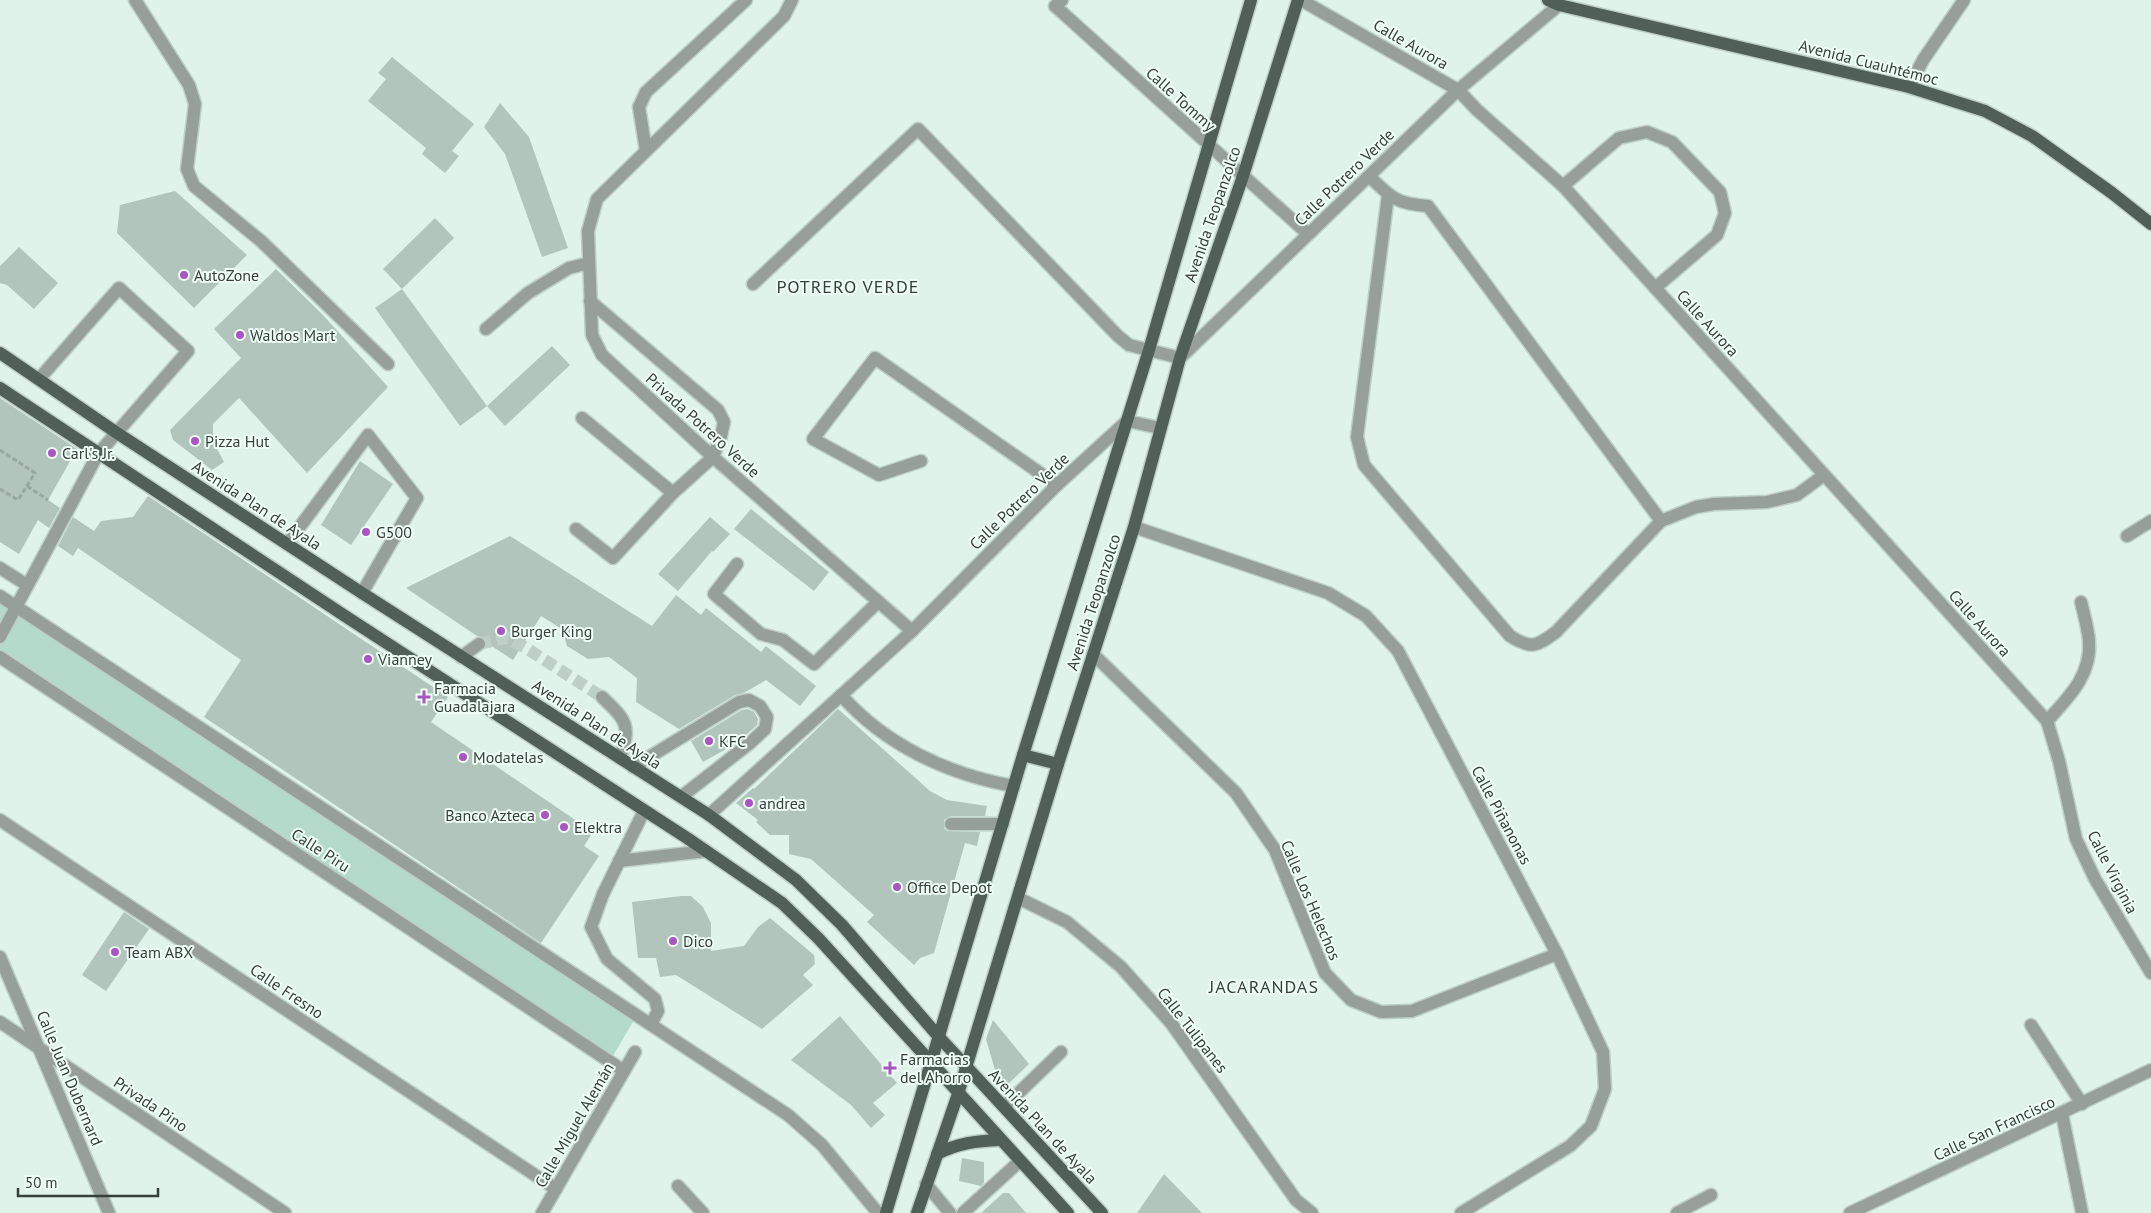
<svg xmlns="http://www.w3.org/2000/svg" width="2151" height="1213" font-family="'PT Sans',sans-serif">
<rect width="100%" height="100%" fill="#dff3ea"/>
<polygon fill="#b4dbca" points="0,596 637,1015 610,1061 0,657"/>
<g fill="#b1c5bc">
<polygon points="392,57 474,124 452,151 459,156 445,173 422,154 426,148 368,101 386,79 378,73"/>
<polygon points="500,103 529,137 568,248 542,257 505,154 484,127"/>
<polygon points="175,191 247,255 194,308 117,233 120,205"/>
<polygon points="435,218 454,238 402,289 383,269"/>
<polygon points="19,247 58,283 34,309 7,285 0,283 0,266"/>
<polygon points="276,269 323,315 388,387 307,473 239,398 213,424 213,441 224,462 212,470 173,440 170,430 241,358 214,329"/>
<polygon points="402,289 487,406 460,426 375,308"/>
<polygon points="552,346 570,365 505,426 487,406"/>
<polygon points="0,398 77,449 48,500 60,508 49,528 38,520 19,554 0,542"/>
<polygon points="360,461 393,484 351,545 321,525"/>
<polygon points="148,496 448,697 431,722 593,832 584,846 599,856 541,943 204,717 241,660 78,548 73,556 58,546 73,517 94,531 101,521 133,517"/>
<polygon points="751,509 829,572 814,591 734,529"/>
<polygon points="710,517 730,534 713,552 712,551 678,591 658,574"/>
<polygon points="510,536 652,626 676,595 701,615 706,608 761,652 766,646 816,686 800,706 766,680 744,693 735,695 679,729 636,702 637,678 609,657 588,659 567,646 562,629 541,616 513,660 487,643 483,637 477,636 406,588"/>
<polygon points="748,709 754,712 758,719 757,725 737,743 703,762 691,741 742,710"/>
<polygon points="838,709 930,791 947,800 987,806 985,816 951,816 944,820 944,828 947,831 980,832 977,846 965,843 934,953 920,958 914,965 867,922 874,915 811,859 789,854 789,835 770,835 756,822 758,820 736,803 753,788 754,789"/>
<polygon points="681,896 691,896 703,907 711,923 711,951 744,946 758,927 770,918 814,955 815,964 803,975 813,985 762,1029 676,975 660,977 656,958 638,958 632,902"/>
<polygon points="124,912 149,929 106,991 82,975"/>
<polygon points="840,1016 897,1083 873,1103 885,1115 871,1128 851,1105 791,1060"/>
<polygon points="993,1020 1029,1064 1005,1087 997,1077 986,1039"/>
<polygon points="962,1158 984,1162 984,1183 981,1186 959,1181"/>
<polygon points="1164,1174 1202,1213 1137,1213"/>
<polygon points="1003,1193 1009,1193 1026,1213 981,1213"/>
</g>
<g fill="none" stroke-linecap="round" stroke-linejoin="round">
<polyline stroke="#bdcfc7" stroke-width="12" stroke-dasharray="12 6" stroke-linecap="butt" points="479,644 507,638 526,648 602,697"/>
<defs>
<g id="minor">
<polyline points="135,0 189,85 195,104 187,169 194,186 261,241 388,364"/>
<polyline points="792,0 784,16 597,199 588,231 592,335 602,355 713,457 912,631"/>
<polyline points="1062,0 1055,6 1308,234"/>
<polyline points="1301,0 1458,90 1477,110 1563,186 2047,721 2059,761 2076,839 2095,879 2151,973"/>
<polyline points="1909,87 1923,60 1964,0"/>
<polyline points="646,151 639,107 646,92 746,0"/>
<path d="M1369 176C1391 198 1397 204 1428 206L1661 521"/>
<polyline points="1563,186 1619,138 1647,132 1672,142 1720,192 1725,213 1717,235 1655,288"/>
<path d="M1388 195 1357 437 1364 465 1510 636C1532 650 1537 646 1556 632L1661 521 1696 507 1714 504 1767 502 1797 495 1824 475"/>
<polyline points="753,284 918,129 1118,336 1129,345 1180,358 1458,90 1559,5"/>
<polyline points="486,329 528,293 569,268 589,263"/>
<polyline points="582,418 673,493"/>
<polyline points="921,461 879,475 813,439 875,358 1057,485"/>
<polyline points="1134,527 1328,593 1366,616 1398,651 1557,954 1603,1052 1605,1089 1591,1126 1570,1146 1461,1213"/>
<polyline points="576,529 613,558 673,493 713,457 721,436 724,422 718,410 590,301"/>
<polyline points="2127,536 2151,521"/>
<polyline points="287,544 368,435 417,498 362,593"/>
<polyline points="737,564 714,594 761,634 783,640 814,664 878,602"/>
<polyline points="0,568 27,585"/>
<polyline points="0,596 788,1115 822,1145 878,1213"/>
<polyline points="0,637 98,454 188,351 119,288 39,379"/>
<polyline points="1093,654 1236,793 1275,850 1325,973 1351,1000 1381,1012 1412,1011 1557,954"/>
<polyline points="0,657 624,1071"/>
<polyline points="461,657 479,644"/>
<path d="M841 695C885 745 949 775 1014 786"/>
<path d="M602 697C627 721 631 725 620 758"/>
<path d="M2047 721C2068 698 2092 675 2089 641 2088 628 2084 615 2081 602"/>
<polyline points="633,767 739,702 749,700 760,706 767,717 765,729 750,743 681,797"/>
<polyline points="644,811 603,894 591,927 607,959 655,999 658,1011 651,1024"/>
<polyline points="709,815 912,631 1057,485 1127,421 1160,428"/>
<polyline points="0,820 556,1189"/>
<polyline points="951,824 1003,824"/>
<polyline points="619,861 706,851"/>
<polyline points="1018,898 1067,922 1121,967 1171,1023 1296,1200 1312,1213"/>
<polyline points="0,957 109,1213"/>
<polyline points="0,1022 285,1213"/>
<polyline points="2031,1025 2082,1104"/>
<polyline points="1004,1107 1061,1052"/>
<polyline points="2062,1114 2082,1213"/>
<polyline points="926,1184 950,1213"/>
<polyline points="678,1186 703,1213"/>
<polyline points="542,1213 635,1052"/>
<polyline points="963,1213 1020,1161"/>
<polyline points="1677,1213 1711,1195"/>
<polyline points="1850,1213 2151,1070"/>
</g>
<g id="major">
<polyline points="1548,0 1559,5 1909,87 1985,111 2032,136 2112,193 2151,224"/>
<polyline points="0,353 117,433 362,593 709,815 796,880 842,925 939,1037 1102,1213"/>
<polyline points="0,388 345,616 687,838 782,903 819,939 1068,1213"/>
<polyline points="1023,755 1058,764"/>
<path d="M937 1154C958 1143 976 1141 1000 1140"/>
<polyline points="886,1213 1023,755 1149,350 1251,0"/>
<polyline points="917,1213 958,1094 1058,764 1134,527 1180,358 1243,176 1298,0"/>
</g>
</defs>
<use href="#minor" stroke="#bdcfc7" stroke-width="15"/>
<use href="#major" stroke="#bdcfc7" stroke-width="15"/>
<g stroke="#98a7a0" stroke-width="3" stroke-dasharray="5 2.5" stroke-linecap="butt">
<polyline points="0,450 35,473 18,500 0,489"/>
<polyline points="27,486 48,500"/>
</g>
<use href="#minor" stroke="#979f9b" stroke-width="12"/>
<use href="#major" stroke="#515f59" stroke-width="12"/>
</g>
<g fill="#aa55c3" stroke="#effff8" stroke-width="2">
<circle cx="184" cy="275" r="5"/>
<circle cx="240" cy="335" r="5"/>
<circle cx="195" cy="441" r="5"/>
<circle cx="52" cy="453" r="5"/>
<circle cx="366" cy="532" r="5"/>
<circle cx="501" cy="631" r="5"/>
<circle cx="368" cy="659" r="5"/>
<path d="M421.5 689.5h5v5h5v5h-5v5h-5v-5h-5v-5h5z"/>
<circle cx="709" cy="741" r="5"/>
<circle cx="463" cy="757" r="5"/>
<circle cx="749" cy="803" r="5"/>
<circle cx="545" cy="815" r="5"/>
<circle cx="564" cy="827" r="5"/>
<circle cx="897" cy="887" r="5"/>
<circle cx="673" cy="941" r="5"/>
<circle cx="115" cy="952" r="5"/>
<path d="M887.5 1060.5h5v5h5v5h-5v5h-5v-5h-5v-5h5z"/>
</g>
<g text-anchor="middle" stroke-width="4" stroke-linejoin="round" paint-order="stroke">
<g font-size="16" fill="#373f3b" stroke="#effff8">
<text transform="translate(1411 44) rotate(30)" y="6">Calle Aurora</text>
<text transform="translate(1869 62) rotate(14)" y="6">Avenida Cuauhtémoc</text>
<text transform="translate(1181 99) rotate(42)" y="6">Calle Tommy</text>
<text transform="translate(1344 177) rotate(-44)" y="6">Calle Potrero Verde</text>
<text transform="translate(1212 214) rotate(-71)" y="6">Avenida Teopanzolco</text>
<text transform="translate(1708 323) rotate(48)" y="6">Calle Aurora</text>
<text transform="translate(703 425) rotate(42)" y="6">Privada Potrero Verde</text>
<text transform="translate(1019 501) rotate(-44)" y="6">Calle Potrero Verde</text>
<text transform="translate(257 505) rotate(33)" y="6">Avenida Plan de Ayala</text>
<text transform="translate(1093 602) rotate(-72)" y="6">Avenida Teopanzolco</text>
<text transform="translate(1980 623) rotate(48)" y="6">Calle Aurora</text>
<text transform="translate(597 724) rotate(33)" y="6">Avenida Plan de Ayala</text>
<text transform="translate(1502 815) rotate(62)" y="6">Calle Piñanonas</text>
<text transform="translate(321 850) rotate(33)" y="6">Calle Piru</text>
<text transform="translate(2113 872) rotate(63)" y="6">Calle Virginia</text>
<text transform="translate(1311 900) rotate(67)" y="6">Calle Los Helechos</text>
<text transform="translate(287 991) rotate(34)" y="6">Calle Fresno</text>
<text transform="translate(1193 1030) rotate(52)" y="6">Calle Tulipanes</text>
<text transform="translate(70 1078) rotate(67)" y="6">Calle Juan Dubernard</text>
<text transform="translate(151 1104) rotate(34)" y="6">Privada Pino</text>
<text transform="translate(574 1125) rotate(-60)" y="6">Calle Miguel Alemán</text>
<text transform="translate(1043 1126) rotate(47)" y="6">Avenida Plan de Ayala</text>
<text transform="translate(1994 1128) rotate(-25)" y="6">Calle San Francisco</text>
</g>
<g font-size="16" fill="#373f3b" stroke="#effff8" text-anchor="start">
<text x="194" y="281">AutoZone</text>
<text x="250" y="341">Waldos Mart</text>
<text x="205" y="447">Pizza Hut</text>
<text x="62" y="459">Carl's Jr.</text>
<text x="376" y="538">G500</text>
<text x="511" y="637">Burger King</text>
<text x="378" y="665">Vianney</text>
<text x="434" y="694">Farmacia<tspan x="434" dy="18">Guadalajara</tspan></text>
<text x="719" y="747">KFC</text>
<text x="473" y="763">Modatelas</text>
<text x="759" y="809">andrea</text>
<text x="535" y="821" text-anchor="end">Banco Azteca</text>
<text x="574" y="833">Elektra</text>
<text x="907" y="893">Office Depot</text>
<text x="683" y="947">Dico</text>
<text x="125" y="958">Team ABX</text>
<text x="900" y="1065">Farmacias<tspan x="900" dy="18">del Ahorro</tspan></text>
</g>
<g font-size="18" letter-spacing="1" fill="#373f3b" stroke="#effff8">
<text x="848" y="293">POTRERO VERDE</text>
<text x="1264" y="993">JACARANDAS</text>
</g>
</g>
<path d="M18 1188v8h140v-8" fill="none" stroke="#373f3b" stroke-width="2.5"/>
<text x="25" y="1188" font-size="15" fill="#373f3b" stroke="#effff8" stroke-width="4" paint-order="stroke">50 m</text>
</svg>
